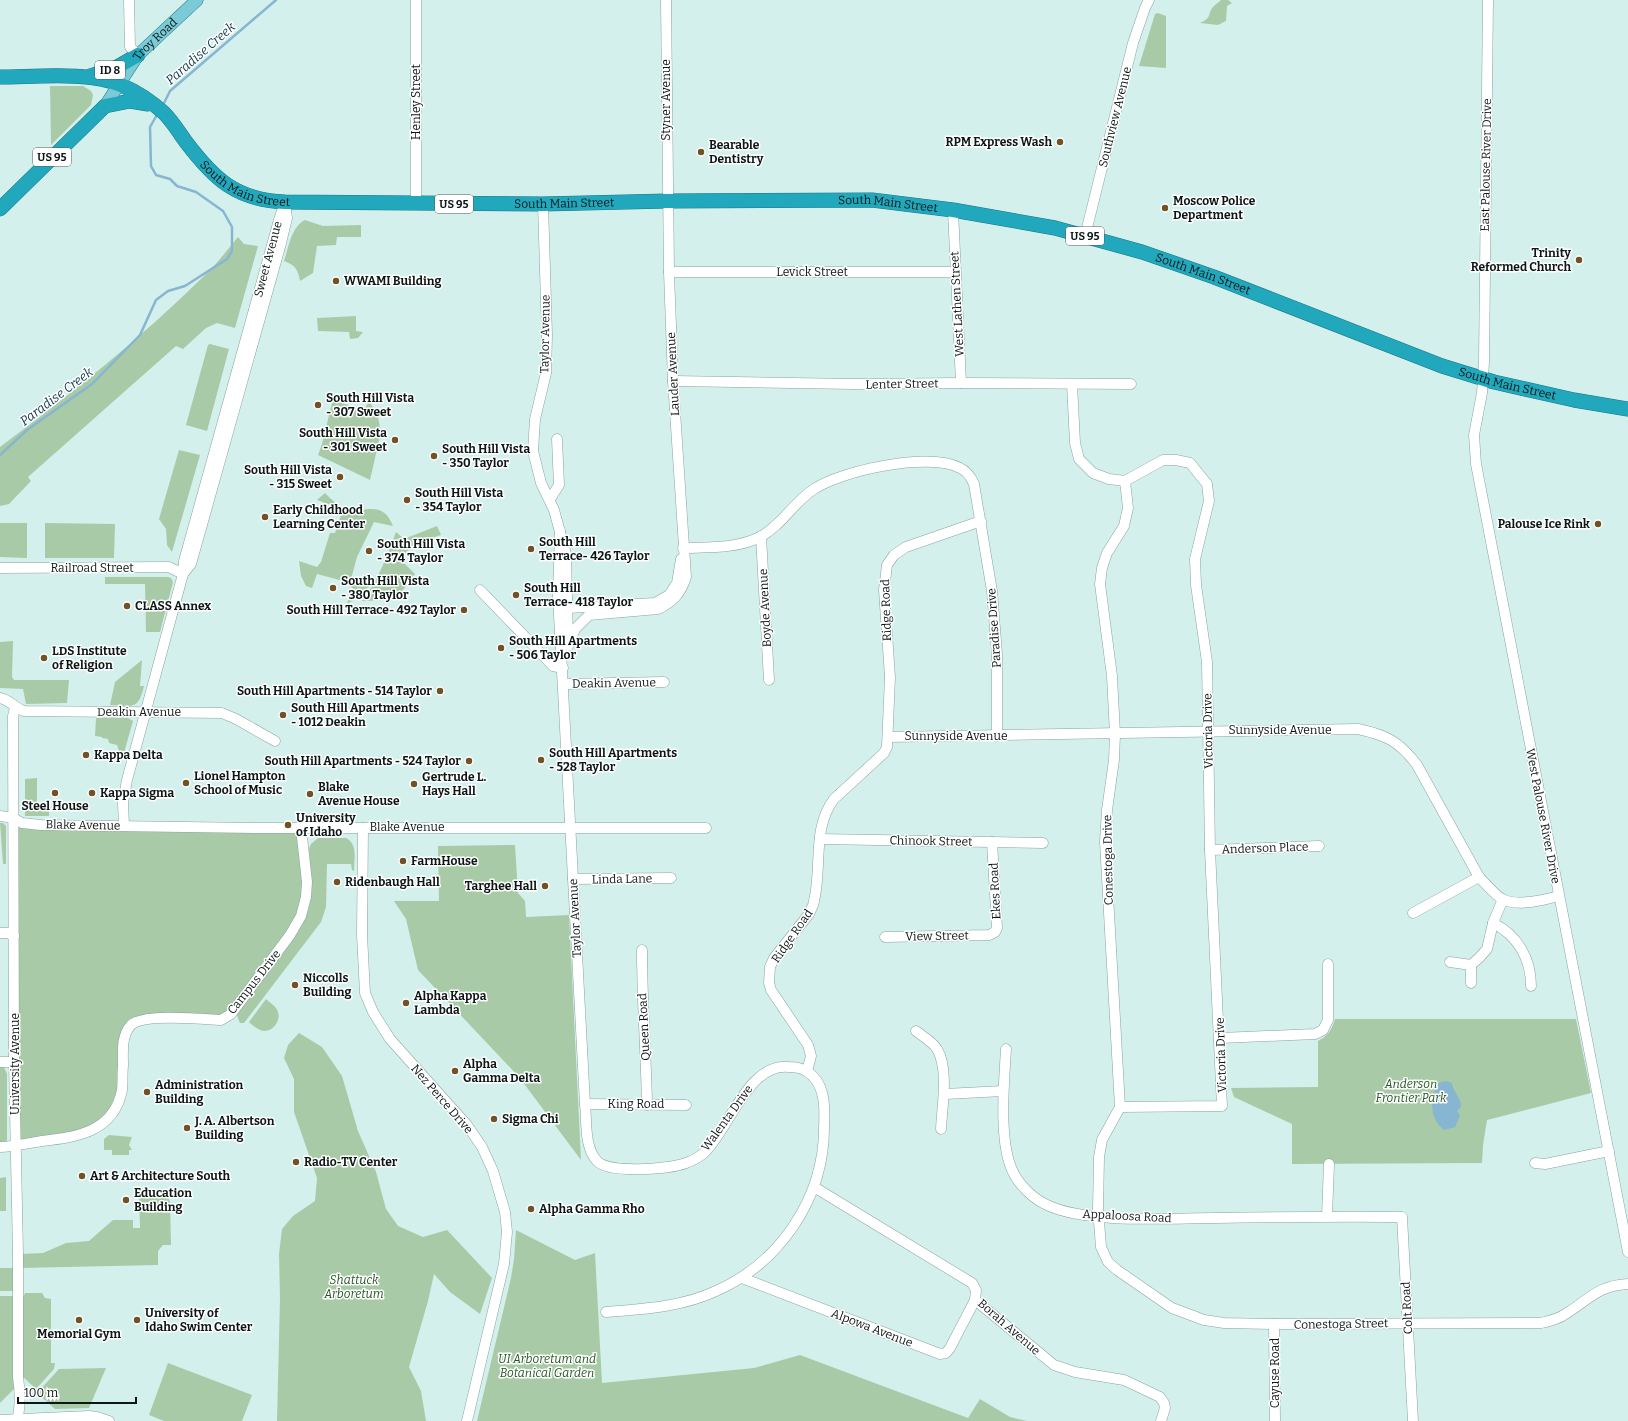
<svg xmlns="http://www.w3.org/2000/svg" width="1628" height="1421" font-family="Bitter,serif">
<rect width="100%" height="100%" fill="#d4f0ed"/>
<g fill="#a9caa6">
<path d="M1221 0H1228L1232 3 1227 6 1226 21 1218 25 1200 23C1213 17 1207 14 1213 7 1215 5 1219 2 1221 0Z"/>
<polygon points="1158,13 1166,16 1166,68 1139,66 1155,14"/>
<polygon points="50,86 83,86 91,91 93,95 91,105 51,145"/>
<path d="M305 220 323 226 361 225V237H337L336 245 317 246 313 273 300 281C298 269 295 265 284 261 289 247 291 227 305 220Z"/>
<path d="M238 237 244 244 258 246 235 328 217 323 206 328 183 349 176 346 28 477 31 481 9 504 0 506V447C71 394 141 338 204 276 217 264 227 250 238 237Z"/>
<polygon points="356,316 356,331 363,332 358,338 350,339 349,332 318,331 317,318"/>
<polygon points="210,344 229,349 207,431 186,425 208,345"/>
<polygon points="333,399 364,411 369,400 378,417 381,432 370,480 318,455 322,444"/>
<polygon points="179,450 200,455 172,552 167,545 166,529 159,519"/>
<path d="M325 493C333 501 344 512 356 512 360 512 364 509 368 509 383 508 388 514 393 526L374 522 357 557 351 579 370 586 359 597 347 604 352 588 347 582 317 574 312 588 306 586 301 576 299 561 317 567 321 562 330 533H335L341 515 331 505 317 500Z"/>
<polygon points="0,523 27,523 27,558 0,557"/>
<polygon points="45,523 115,524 114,558 45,558"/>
<path d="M437 526 441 535C423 540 411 545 400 559L415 574 397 598 391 600 362 601C378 581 387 556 396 532L404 539Z"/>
<polygon points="105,577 168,577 171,578 173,582 160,632 146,632 145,584 105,584"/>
<polygon points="13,641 12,677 14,680 69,680 67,703 26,704 23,689 0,688 0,642"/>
<path d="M142 660 140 686H144C138 710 134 706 110 705L115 682Z"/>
<polygon points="96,718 128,718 133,721 122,760 117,745 109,743 108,739 102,738 102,737 95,736"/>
<polygon points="37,778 37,803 49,804 49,816 25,816 25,779"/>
<polygon points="13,818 22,823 301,828 304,906 231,1014 141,1020 125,1036 121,1090 101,1125 15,1145"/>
<polygon points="0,823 3,823 6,826 6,864 3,864"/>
<path d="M318 838H346C358 844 354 859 354 871L352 870 351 864H327L326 907 321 922 244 1023H240L236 1013C260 982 305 932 311 895 313 880 309 864 309 849L311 844Z"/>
<polygon points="515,845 518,893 525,901 526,917 569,915 581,1160 519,1077 418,970 406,919 394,901 439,901 438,846"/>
<path d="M266 999C269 1002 274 1005 276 1008 284 1019 272 1035 260 1030 256 1028 252 1025 249 1022Z"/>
<path d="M1335 1019H1576L1591 1093 1487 1120 1483 1145 1482 1163 1292 1164V1124L1234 1097 1231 1088 1318 1087V1041C1329 1035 1332 1029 1335 1019Z"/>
<polygon points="299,1033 322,1047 342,1076 358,1131 376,1172 386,1209 398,1226 423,1237 447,1230 492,1278 480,1314 450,1292 434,1274 428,1301 409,1367 421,1391 426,1421 277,1421 280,1298 279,1254 282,1229 293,1216 315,1201 317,1178 294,1112 294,1079 284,1058 288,1045"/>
<polygon points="0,1067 4,1067 7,1074 7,1147 0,1147"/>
<polygon points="109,1135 132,1137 129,1145 132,1150 129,1150 129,1155 112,1155 112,1150 104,1150 104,1139"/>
<polygon points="6,1177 6,1211 0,1211 0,1178"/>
<polygon points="167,1194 170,1202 171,1245 163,1245 158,1251 158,1265 21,1268 21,1254 43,1253 66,1243 89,1241 113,1220 133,1220 133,1228 140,1228 139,1195"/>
<polygon points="516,1230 575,1260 595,1253 602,1383 754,1368 800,1355 968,1418 980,1399 1010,1417 1027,1421 477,1421 511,1278 514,1259"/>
<polygon points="0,1268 15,1268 14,1291 0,1291"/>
<polygon points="25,1293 42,1293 45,1298 51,1299 51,1363 55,1363 54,1369 36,1389 22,1376 22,1300"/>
<polygon points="0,1296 14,1296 14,1389 0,1403"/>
<polygon points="168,1363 252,1395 242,1421 164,1421 149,1415"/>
<polygon points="106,1368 89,1408 55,1409 37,1393 59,1369"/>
</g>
<path fill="#86b6d1" d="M1446 1081 1452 1083C1453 1092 1461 1097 1461 1107L1457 1111 1460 1115 1455 1127 1444 1130C1429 1117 1430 1100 1438 1083Z"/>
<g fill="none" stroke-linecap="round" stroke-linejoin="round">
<g stroke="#86b6d1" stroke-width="2.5">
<polyline points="163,105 170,91 276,0"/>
<polyline points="0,455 27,430 92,384 140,335 156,300 168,291 185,286 227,259 232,251 232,227 223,211 196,192 177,186 170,179 156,175 151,166 150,127 158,113"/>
</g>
<defs>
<g id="minor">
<polyline points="129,0 130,47 138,55"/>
<polyline points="416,0 416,203"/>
<polyline points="1488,0 1484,362 1482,393 1474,435 1476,464 1628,1252"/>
<polyline points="543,204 547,335 546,373 535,419 533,451 541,483 554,510 566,554 568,640"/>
<polyline points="953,210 961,383"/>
<polyline points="1085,236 1133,43 1145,8 1149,0"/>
<polyline points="669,272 955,272"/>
<polyline points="673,381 854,384 961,383 1131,384"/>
<polyline points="1072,384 1075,443 1079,459 1093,473 1109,479 1125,481 1163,460 1176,460 1190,463 1207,484 1209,501 1195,559 1196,585 1207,662 1210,850 1222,1106 1120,1107"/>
<path d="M1125 481 1128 508 1124 526 1107 553 1102 568 1100 584 1112 676 1115 734 1114 760 1107 810 1105 842 1120 1107 1102 1140 1099 1157 1098 1209 1101 1247 1108 1262 1117 1270 1172 1308 1204 1320 1224 1323 1274 1324 1541 1323C1550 1321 1559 1319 1567 1313 1591 1298 1597 1286 1628 1284"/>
<polyline points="550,499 559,485 557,439"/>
<path d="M560 531 558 596 585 1104C587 1122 584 1147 597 1161 609 1174 670 1169 686 1163 692 1161 699 1157 704 1153 729 1130 748 1062 789 1067 795 1067 801 1068 806 1071 826 1082 825 1109 824 1128 824 1198 780 1263 716 1291 682 1307 643 1309 606 1312"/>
<polyline points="761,536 769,680"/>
<path d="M683 548C709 547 736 549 760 537 781 526 794 502 814 489 843 470 929 452 960 468 967 471 971 477 974 484L992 591 997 654V736"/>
<polyline points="0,568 169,567 183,574"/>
<polyline points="183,574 191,564 280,247 287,218 285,204"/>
<polyline points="480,590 553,666 563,668"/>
<polyline points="568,608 655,603 669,595 677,583 681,559"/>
<path d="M568 646 575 629 589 615 658 609C673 602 681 593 686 577L673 381 669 272 666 0"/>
<polyline points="564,684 664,682"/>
<path d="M0 698C10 700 15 708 24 711L222 713 236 719 275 741"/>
<path d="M15 708 13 716 14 1062 18 1254V1377C20 1391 21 1406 17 1420"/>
<path d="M889 737 1358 729C1386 735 1399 741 1417 765L1479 877C1486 884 1494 894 1502 899 1517 907 1544 900 1559 896"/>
<polyline points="0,816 13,818 22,823 41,825 261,828 706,828"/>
<polyline points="124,826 123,803 127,780 183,574 184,561 279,220 285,202"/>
<polyline points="363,828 362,935 365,993 373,1012 390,1039 467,1125 482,1147 493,1171 505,1212 507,1232 504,1264 467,1421"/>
<polyline points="820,839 1043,843"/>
<polyline points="1210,850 1319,846"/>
<polyline points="573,879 671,878"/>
<polyline points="1413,913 1479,877"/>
<path d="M1493 923C1517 935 1531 958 1531 986"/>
<polyline points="0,933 8,933 14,936"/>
<polyline points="885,937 989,935 995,932 997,928 992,842"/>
<path d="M642 950C642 1002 646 1053 647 1105"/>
<polyline points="1450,962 1471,965 1479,958 1487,949 1493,923 1503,899"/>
<polyline points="1471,965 1471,983"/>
<path d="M916 1031C922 1036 933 1042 937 1049 949 1069 942 1107 941 1129"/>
<polyline points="1221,1038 1315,1034 1323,1030 1328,1020 1328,964"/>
<path d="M1006 1049C1004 1083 998 1145 1014 1174 1021 1187 1034 1199 1047 1205 1087 1224 1169 1218 1215 1218 1277 1217 1339 1216 1402 1217L1413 1421"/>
<polyline points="0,1062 14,1062"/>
<path d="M807 1071 811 1056 808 1045 771 990 769 983 770 967 774 958 809 914 813 905C823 871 811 829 834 799L884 753 887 747 890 677 884 590 887 565 894 555 906 547 981 521"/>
<polyline points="945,1094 1003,1091"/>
<polyline points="585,1104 686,1105"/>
<path d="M0 1147C14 1147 28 1143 42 1141 77 1137 114 1132 122 1090 123 1082 122 1074 123 1066 123 1052 121 1036 131 1025 143 1013 203 1019 221 1020L231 1014 290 935 301 916 306 897 307 882 301 828"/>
<polyline points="1535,1163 1545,1164 1609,1151"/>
<polyline points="814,1187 972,1283 976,1290 975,1300 1054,1365 1075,1372 1124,1380 1160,1397 1164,1403 1165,1408 1161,1421"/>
<polyline points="1327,1216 1329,1164"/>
<polyline points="742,1278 940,1354 946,1353 950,1348 975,1300"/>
<polyline points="1274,1324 1275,1421"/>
<polyline points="0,1420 89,1416 97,1417 109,1421"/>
</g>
<g id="major">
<path id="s1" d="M105 106 138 55 197 0"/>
</g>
<g id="highway">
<polyline points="90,76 117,67 138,55"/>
<path id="s2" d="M0 77C34 77 90 71 121 85 135 91 152 102 164 113 172 121 179 132 186 142 214 179 236 200 285 202L543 204 667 201 872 200 953 210 1055 228 1142 252 1214 277 1442 366 1494 382 1574 400 1628 409"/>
<polyline points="0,209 105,106 130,101 148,104"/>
</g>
</defs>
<use href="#minor" stroke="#89a3a0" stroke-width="11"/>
<use href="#major" stroke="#1b7583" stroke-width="13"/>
<use href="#highway" stroke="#1b7583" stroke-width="15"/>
<use href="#minor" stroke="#fff" stroke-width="10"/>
<use href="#major" stroke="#7acbd7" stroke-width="12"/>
<use href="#highway" stroke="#22a8bd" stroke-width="14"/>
</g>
<g fill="#705226" stroke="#fff" stroke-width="1.5">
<circle cx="1060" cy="142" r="4"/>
<circle cx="701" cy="152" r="4"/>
<circle cx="1165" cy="208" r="4"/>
<circle cx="1579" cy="260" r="4"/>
<circle cx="336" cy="281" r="4"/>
<circle cx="318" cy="405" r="4"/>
<circle cx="395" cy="440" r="4"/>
<circle cx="434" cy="456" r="4"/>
<circle cx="340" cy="477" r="4"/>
<circle cx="407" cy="500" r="4"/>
<circle cx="265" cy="517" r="4"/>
<circle cx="1598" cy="524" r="4"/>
<circle cx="531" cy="549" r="4"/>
<circle cx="369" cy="551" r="4"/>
<circle cx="333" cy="588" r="4"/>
<circle cx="516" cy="595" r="4"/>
<circle cx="127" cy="606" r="4"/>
<circle cx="464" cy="610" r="4"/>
<circle cx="501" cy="648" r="4"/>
<circle cx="44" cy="658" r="4"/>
<circle cx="440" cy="691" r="4"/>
<circle cx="283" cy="715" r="4"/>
<circle cx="86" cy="755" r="4"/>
<circle cx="541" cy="760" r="4"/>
<circle cx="469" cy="761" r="4"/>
<circle cx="186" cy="783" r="4"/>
<circle cx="414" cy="784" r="4"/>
<circle cx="55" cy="793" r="4"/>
<circle cx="92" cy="793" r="4"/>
<circle cx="310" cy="794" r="4"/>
<circle cx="288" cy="825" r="4"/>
<circle cx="403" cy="861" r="4"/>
<circle cx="337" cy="882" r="4"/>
<circle cx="545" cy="886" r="4"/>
<circle cx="295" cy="985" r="4"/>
<circle cx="406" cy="1003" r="4"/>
<circle cx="455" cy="1071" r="4"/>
<circle cx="147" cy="1092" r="4"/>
<circle cx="494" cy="1119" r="4"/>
<circle cx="187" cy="1128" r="4"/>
<circle cx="296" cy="1162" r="4"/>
<circle cx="82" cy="1176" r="4"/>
<circle cx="126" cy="1200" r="4"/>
<circle cx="531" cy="1209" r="4"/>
<circle cx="79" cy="1320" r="4"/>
<circle cx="137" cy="1320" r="4"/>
</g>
<g text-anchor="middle" stroke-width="3" stroke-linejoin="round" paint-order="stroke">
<g fill="#fff" stroke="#565d5c" stroke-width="1">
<rect x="95" y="61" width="30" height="18" rx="3"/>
<rect x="33" y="148" width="38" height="18" rx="3"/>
<rect x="435" y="195" width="38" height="18" rx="3"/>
<rect x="1066" y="227" width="38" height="18" rx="3"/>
</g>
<g font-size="11" font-weight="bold" fill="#0d1716">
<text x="110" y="74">ID 8</text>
<text x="52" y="161">US 95</text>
<text x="454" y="208">US 95</text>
<text x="1085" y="240">US 95</text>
</g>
<g font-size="12" fill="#0d1716" stroke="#fff">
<text dy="4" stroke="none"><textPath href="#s1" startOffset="84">Troy Road</textPath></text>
<text transform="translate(666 100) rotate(-90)" y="4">Styner Avenue</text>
<text transform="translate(416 102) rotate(-90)" y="4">Henley Street</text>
<text transform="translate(1115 117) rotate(-76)" y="4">Southview Avenue</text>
<text transform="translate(1486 165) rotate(-89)" y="4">East Palouse River Drive</text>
<text dy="4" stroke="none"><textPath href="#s2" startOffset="286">South Main Street</textPath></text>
<text dy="4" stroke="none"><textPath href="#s2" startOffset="610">South Main Street</textPath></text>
<text dy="4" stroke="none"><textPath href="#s2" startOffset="934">South Main Street</textPath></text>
<text transform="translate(268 259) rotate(-75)" y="4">Sweet Avenue</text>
<text x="812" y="276">Levick Street</text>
<text dy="4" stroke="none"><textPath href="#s2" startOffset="1258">South Main Street</textPath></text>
<text transform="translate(957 304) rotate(-93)" y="4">West Lathen Street</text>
<text transform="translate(545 334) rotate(-89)" y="4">Taylor Avenue</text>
<text transform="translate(673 374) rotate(-93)" y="4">Lauder Avenue</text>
<text dy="4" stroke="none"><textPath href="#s2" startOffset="1582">South Main Street</textPath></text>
<text transform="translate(902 384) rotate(-1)" y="4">Lenter Street</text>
<text x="92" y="572">Railroad Street</text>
<text transform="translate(765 608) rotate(-93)" y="4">Boyde Avenue</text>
<text transform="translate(886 610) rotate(-92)" y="4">Ridge Road</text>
<text transform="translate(994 628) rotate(-94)" y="4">Paradise Drive</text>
<text transform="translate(614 683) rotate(-1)" y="4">Deakin Avenue</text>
<text x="139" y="716">Deakin Avenue</text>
<text x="1280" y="734">Sunnyside Avenue</text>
<text transform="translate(1208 731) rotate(-91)" y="4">Victoria Drive</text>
<text x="956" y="740">Sunnyside Avenue</text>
<text transform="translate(1543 816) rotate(79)" y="4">West Palouse River Drive</text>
<text transform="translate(83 825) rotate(1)" y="4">Blake Avenue</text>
<text x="407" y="831">Blake Avenue</text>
<text transform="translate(931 841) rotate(1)" y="4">Chinook Street</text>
<text transform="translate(1265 848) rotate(-2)" y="4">Anderson Place</text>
<text transform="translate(1108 860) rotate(-91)" y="4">Conestoga Drive</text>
<text transform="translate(622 879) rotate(-1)" y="4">Linda Lane</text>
<text transform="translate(995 891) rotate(-93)" y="4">Ekes Road</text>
<text transform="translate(575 918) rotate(-93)" y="4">Taylor Avenue</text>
<text transform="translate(792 936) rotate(-55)" y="4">Ridge Road</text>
<text transform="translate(937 936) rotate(-1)" y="4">View Street</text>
<text transform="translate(254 982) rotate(-52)" y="4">Campus Drive</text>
<text transform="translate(644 1027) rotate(-93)" y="4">Queen Road</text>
<text transform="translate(1221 1055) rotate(-92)" y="4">Victoria Drive</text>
<text transform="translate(15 1064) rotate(-90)" y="4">University Avenue</text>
<text transform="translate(442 1099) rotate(49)" y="4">Nez Perce Drive</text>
<text x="636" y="1108">King Road</text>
<text transform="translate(727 1118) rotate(-54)" y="4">Walenta Drive</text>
<text transform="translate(1127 1216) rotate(3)" y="4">Appaloosa Road</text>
<text transform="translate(1407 1308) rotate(-93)" y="4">Colt Road</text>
<text transform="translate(1341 1324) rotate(-1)" y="4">Conestoga Street</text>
<text transform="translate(1009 1327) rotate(41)" y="4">Borah Avenue</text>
<text transform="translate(872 1328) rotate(21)" y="4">Alpowa Avenue</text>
<text transform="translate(1275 1373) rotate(-90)" y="4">Cayuse Road</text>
</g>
<g font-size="12" font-weight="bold" fill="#0d1716" stroke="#fff" text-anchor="start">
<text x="1052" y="146" text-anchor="end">RPM Express Wash</text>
<text x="709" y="149">Bearable<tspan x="709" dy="14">Dentistry</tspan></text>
<text x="1173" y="205">Moscow Police<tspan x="1173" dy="14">Department</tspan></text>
<text x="1571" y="257" text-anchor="end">Trinity<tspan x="1571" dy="14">Reformed Church</tspan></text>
<text x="344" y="285">WWAMI Building</text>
<text x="326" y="402">South Hill Vista<tspan x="326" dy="14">- 307 Sweet</tspan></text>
<text x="387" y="437" text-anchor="end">South Hill Vista<tspan x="387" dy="14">- 301 Sweet</tspan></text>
<text x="442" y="453">South Hill Vista<tspan x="442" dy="14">- 350 Taylor</tspan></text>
<text x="332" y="474" text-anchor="end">South Hill Vista<tspan x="332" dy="14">- 315 Sweet</tspan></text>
<text x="415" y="497">South Hill Vista<tspan x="415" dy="14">- 354 Taylor</tspan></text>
<text x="273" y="514">Early Childhood<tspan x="273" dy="14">Learning Center</tspan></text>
<text x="1590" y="528" text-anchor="end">Palouse Ice Rink</text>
<text x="539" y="546">South Hill<tspan x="539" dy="14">Terrace- 426 Taylor</tspan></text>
<text x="377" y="548">South Hill Vista<tspan x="377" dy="14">- 374 Taylor</tspan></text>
<text x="341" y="585">South Hill Vista<tspan x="341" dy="14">- 380 Taylor</tspan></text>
<text x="524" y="592">South Hill<tspan x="524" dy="14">Terrace- 418 Taylor</tspan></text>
<text x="135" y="610">CLASS Annex</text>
<text x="456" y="614" text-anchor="end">South Hill Terrace- 492 Taylor</text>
<text x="509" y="645">South Hill Apartments<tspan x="509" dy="14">- 506 Taylor</tspan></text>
<text x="52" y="655">LDS Institute<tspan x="52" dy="14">of Religion</tspan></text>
<text x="432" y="695" text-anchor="end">South Hill Apartments - 514 Taylor</text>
<text x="291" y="712">South Hill Apartments<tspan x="291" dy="14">- 1012 Deakin</tspan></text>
<text x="549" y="757">South Hill Apartments<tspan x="549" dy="14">- 528 Taylor</tspan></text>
<text x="94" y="759">Kappa Delta</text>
<text x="461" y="765" text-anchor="end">South Hill Apartments - 524 Taylor</text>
<text x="194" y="780">Lionel Hampton<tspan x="194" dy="14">School of Music</tspan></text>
<text x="422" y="781">Gertrude L.<tspan x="422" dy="14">Hays Hall</tspan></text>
<text x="318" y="791">Blake<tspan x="318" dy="14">Avenue House</tspan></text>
<text x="100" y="797">Kappa Sigma</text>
<text x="55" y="810" text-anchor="middle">Steel House</text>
<text x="296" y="822">University<tspan x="296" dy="14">of Idaho</tspan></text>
<text x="411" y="865">FarmHouse</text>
<text x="345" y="886">Ridenbaugh Hall</text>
<text x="537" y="890" text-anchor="end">Targhee Hall</text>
<text x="303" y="982">Niccolls<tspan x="303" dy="14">Building</tspan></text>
<text x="414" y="1000">Alpha Kappa<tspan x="414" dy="14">Lambda</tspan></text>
<text x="463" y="1068">Alpha<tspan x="463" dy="14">Gamma Delta</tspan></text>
<text x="155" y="1089">Administration<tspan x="155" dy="14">Building</tspan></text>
<text x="502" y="1123">Sigma Chi</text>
<text x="195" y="1125">J. A. Albertson<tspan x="195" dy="14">Building</tspan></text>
<text x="304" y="1166">Radio-TV Center</text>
<text x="90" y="1180">Art &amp; Architecture South</text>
<text x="134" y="1197">Education<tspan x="134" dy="14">Building</tspan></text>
<text x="539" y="1213">Alpha Gamma Rho</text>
<text x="145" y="1317">University of<tspan x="145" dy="14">Idaho Swim Center</tspan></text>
<text x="79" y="1338" text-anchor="middle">Memorial Gym</text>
</g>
<g font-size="12" font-style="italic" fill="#255523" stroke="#fff">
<text x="1411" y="1088">Anderson<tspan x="1411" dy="14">Frontier Park</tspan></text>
<text x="354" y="1284">Shattuck<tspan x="354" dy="14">Arboretum</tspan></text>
<text x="547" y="1363">UI Arboretum and<tspan x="547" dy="14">Botanical Garden</tspan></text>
</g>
<g font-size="13" font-style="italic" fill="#123a4f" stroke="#fff">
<text transform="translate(200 53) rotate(-41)" y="5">Paradise Creek</text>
<text transform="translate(56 396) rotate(-37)" y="5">Paradise Creek</text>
</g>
</g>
<path d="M18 1397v6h118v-6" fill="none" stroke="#0d1716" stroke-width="2"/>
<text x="24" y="1397" font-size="12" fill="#0d1716" stroke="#ffffff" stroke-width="3" paint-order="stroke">100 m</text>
</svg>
